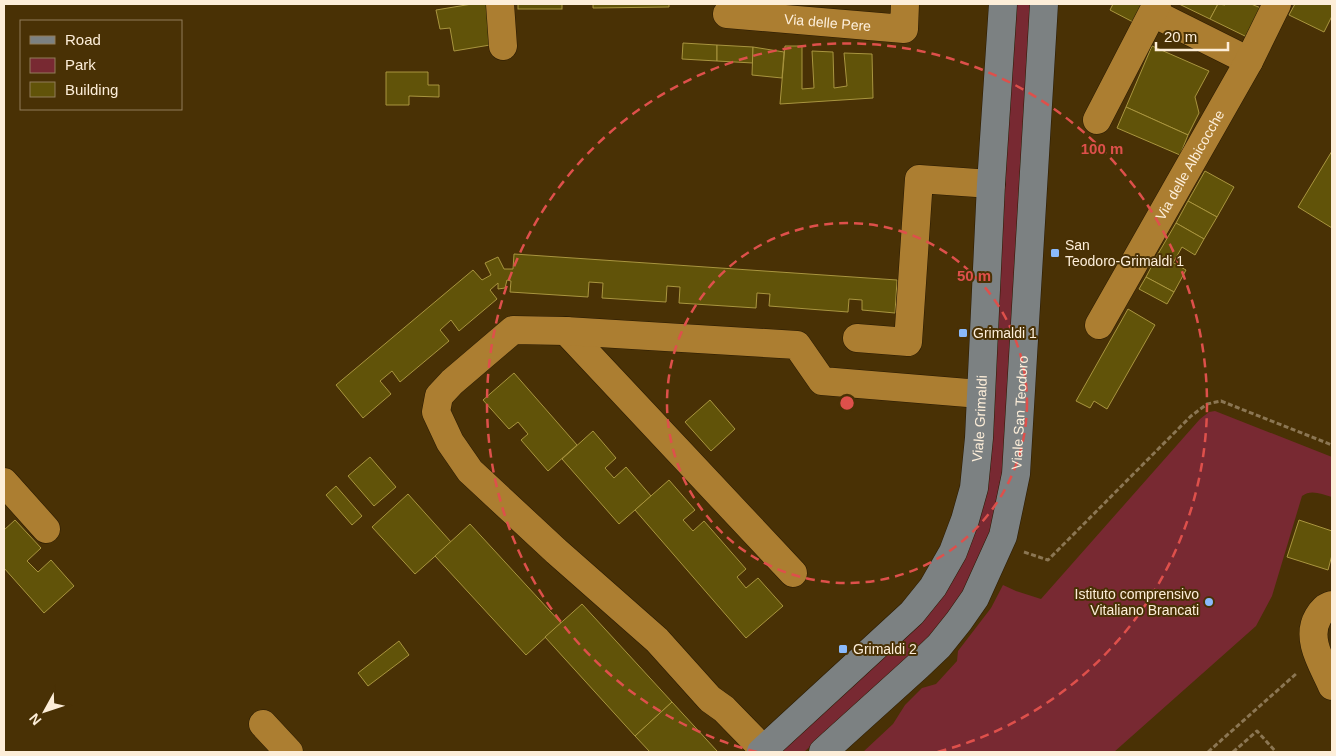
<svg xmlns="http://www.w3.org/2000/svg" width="1336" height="756" font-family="Helvetica,sans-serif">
<rect width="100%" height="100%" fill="#493105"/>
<g fill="#782932">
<polygon points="1017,4 1031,4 1019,187 1002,494 991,530 977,566 956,604 932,633 900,664 804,752 780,752 965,557 1004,185"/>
<path d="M1215 411 1332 457V497C1321 494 1311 489 1302 496L1272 596 1256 626 1114 752H863L893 724 905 705 922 688 936 684 957 661 958 651 991 608 1003 585 1016 591 1041 599 1200 419 1209 412Z"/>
</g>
<g fill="#615309" stroke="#a9953f">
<polygon points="472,4 489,4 496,44 454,51 450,28 440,29 436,10"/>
<rect x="518" y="4" width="44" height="5"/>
<polygon points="593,4 669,4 669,7 593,8"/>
<polygon points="1113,4 1142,4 1133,22 1110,10"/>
<polygon points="1179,4 1218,4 1210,19"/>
<polygon points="1218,4 1225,5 1225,4 1251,4 1261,8 1247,37 1210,19"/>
<polygon points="1295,4 1329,4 1332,5 1332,16 1324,32 1289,15"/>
<polygon points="683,43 717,45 717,61 682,59"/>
<polygon points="717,45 753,47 753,63 717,61"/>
<polygon points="785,46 802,46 802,89 814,88 812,51 833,52 834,88 847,86 844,53 872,54 873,98 780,104"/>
<polygon points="1152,46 1209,71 1195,97 1199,113 1188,135 1126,107"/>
<polygon points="753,47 784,52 782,78 752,75"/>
<polygon points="386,72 428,72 428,85 439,85 439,97 409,96 409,105 386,105"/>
<polygon points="1126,107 1188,135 1180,155 1117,128"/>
<polygon points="1332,151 1332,228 1298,207"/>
<polygon points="1205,171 1234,187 1217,217 1188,201"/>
<polygon points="1188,201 1217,217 1204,239 1176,223"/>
<polygon points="1176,223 1204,239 1195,255 1182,247 1173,263 1158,254"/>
<polygon points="514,254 897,280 895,313 862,310 862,300 849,299 848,312 769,306 770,294 757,293 756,308 679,303 680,287 667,286 666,302 602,298 603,283 589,282 588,297 510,292 511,281 507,280 505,288 498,289 498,283 490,290 497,299 459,331 451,320 440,330 449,341 400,382 392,371 380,381 391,394 363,418 336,385 473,270 482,280 491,275 485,263 498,257 504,269 513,269"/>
<polygon points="1158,254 1186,270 1174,292 1146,277"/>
<polygon points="1146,277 1174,292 1167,304 1139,289"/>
<polygon points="1128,309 1155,325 1107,409 1094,401 1090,408 1076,401"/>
<polygon points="514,373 577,445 548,471 521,440 528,434 518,422 509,429 483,400"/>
<polygon points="710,400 735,429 711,451 685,422"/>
<polygon points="593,431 616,458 605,468 614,478 626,467 651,496 619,524 562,459"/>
<polygon points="370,457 396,487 374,506 348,476"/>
<polygon points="669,480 695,510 683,520 693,531 704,521 746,569 737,577 746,588 758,578 783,606 746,638 635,510"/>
<polygon points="336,486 362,516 352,525 326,495"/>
<polygon points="408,494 451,542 415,574 372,527"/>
<polygon points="15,520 41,548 27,561 38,572 51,560 74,586 44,613 4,568 4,530"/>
<polygon points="1299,520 1332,531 1332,555 1328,570 1287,557"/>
<polygon points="470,524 561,623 526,655 435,556"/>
<polygon points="582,604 672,702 635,736 545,637"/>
<polygon points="399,641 409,655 368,686 358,673"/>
<polygon points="672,702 717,751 716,752 650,752 635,736"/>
</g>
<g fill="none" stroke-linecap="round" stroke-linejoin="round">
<defs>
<g id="minor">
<polyline points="500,4 503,46"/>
<polyline points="1153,13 1249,61"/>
<path id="s1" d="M727 14 904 29 905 4"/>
<polyline points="1097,120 1157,4"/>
<path id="s2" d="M1099 325 1249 61 1277 4"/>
<polyline points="566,331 793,573"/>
<polyline points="857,338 908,342 919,179 991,184"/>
<polyline points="4,482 46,529"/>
<path d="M1332 605C1325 607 1322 610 1318 617 1305 639 1323 665 1332 686"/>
<polyline points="263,724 289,752"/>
<polyline points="764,750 724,709 710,699 657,640 556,551 470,471 450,442 436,412 439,396 452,382 513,330 566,331 797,345 822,381 980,394"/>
</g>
<g id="major">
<path id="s3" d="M761 752 912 613 933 587 953 552 965 520 974 488 979 438 991 184 1003 4"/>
<path id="s4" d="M823 752 918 666 939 646 959 621 975 598 1003 536 1016 474 1044 4"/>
</g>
</defs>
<use href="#minor" stroke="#291a03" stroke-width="29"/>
<use href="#major" stroke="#291a03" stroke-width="29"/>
<g stroke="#8b7653" stroke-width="3" stroke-dasharray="5 2.5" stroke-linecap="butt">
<polyline points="1024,552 1048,560 1191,416 1207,404 1221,401 1332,445"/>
<polyline points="1208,752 1297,673"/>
<polyline points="1233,752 1257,731 1276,752"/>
</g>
<use href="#minor" stroke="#ac7e31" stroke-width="28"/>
<use href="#major" stroke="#7c8182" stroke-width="28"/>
</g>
<g fill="none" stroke="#de504b" stroke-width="2.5" stroke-dasharray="9 6">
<circle cx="847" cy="403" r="180"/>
<path d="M757 752A360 360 0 1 1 937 752"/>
</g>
<g fill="#8abafc" stroke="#493105" stroke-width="2">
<rect x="1050" y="248" width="10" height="10" rx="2.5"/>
<rect x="958" y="328" width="10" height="10" rx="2.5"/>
<circle cx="1209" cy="602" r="5"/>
<rect x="838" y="644" width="10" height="10" rx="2.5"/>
</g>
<g text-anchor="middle" stroke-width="4" stroke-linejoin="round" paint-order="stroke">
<g font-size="14" fill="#fdeed9" stroke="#493105">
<text dy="5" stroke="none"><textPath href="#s1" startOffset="101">Via delle Pere</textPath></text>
<text dy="5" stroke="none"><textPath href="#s2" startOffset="184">Via delle Albicocche</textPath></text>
<text dy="5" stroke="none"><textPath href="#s4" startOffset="410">Viale San Teodoro</textPath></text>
<text dy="5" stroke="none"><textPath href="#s3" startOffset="416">Viale Grimaldi</textPath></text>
</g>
<g font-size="14" fill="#fdeed9" stroke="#493105" text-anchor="start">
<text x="1065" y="250">San<tspan x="1065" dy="16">Teodoro-Grimaldi 1</tspan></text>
<text x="973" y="338">Grimaldi 1</text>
<text x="1199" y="599" text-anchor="end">Istituto comprensivo<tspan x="1199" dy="16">Vitaliano Brancati</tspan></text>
<text x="853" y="654">Grimaldi 2</text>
</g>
</g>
<circle cx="847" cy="403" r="8" fill="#de504b" stroke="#493105" stroke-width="2.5"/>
<g font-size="15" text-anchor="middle" font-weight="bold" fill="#de504b" stroke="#493105" stroke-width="4" stroke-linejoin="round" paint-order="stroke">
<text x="1102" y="154">100 m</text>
<text x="974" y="281">50 m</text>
</g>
<rect width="1336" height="756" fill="none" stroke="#fdeed9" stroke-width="10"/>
<rect x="20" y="20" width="162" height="90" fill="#493105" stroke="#917d5a"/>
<rect x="30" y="36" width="25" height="8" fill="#7c8182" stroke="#917d5a"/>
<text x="65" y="45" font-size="15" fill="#fdeed9">Road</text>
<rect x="30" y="58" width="25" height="15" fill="#782932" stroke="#917d5a"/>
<text x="65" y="70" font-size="15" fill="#fdeed9">Park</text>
<rect x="30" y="82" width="25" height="15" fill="#615309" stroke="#917d5a"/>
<text x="65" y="95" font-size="15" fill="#fdeed9">Building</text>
<g transform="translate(45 711) rotate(230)" stroke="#493105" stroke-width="4" paint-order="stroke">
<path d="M0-4L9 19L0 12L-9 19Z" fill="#fdeed9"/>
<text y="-8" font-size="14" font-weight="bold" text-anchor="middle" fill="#fdeed9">N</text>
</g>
<path d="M1156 42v8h72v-8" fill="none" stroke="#fdeed9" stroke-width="2.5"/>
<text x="1164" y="42" font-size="15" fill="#fdeed9" stroke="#493105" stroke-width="4" paint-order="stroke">20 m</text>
</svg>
